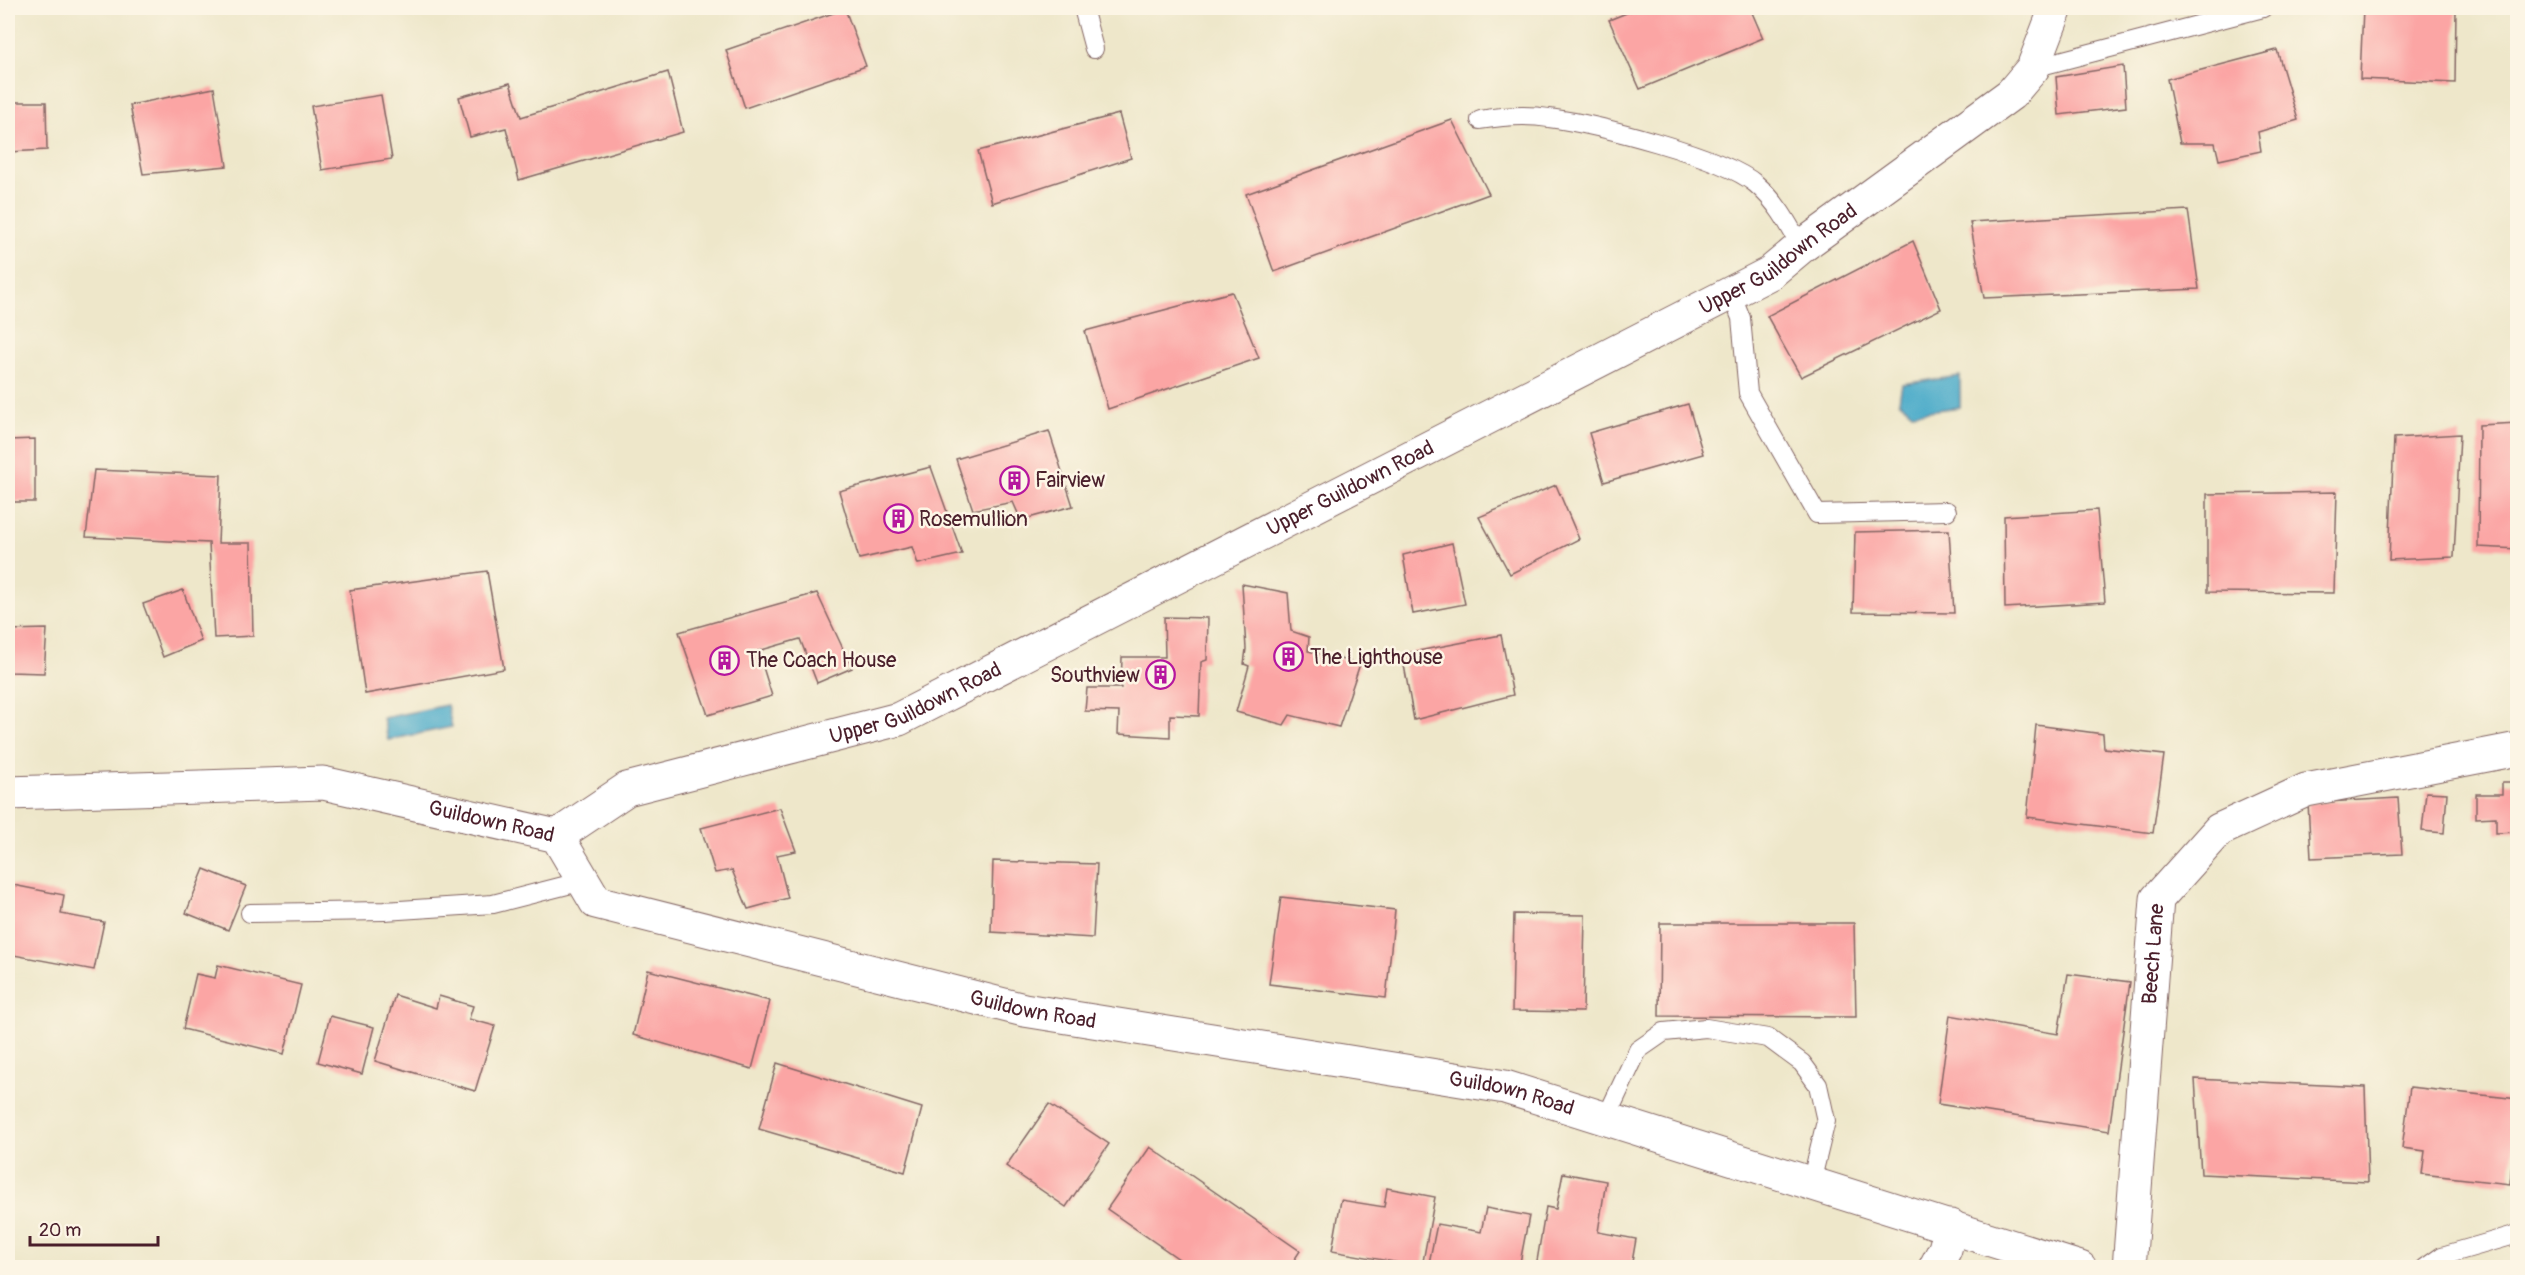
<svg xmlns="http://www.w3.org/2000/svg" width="2525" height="1275" font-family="Pangolin,sans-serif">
<rect width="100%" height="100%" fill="#fcf5e5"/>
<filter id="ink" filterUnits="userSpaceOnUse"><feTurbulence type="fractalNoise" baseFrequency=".0167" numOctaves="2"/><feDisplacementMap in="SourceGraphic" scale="12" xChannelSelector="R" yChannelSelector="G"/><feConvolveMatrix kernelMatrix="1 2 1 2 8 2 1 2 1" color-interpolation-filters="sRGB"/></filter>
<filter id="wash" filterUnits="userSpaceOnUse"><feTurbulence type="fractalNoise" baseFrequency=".008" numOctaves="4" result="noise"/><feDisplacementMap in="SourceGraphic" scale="24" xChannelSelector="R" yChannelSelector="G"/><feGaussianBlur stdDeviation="1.35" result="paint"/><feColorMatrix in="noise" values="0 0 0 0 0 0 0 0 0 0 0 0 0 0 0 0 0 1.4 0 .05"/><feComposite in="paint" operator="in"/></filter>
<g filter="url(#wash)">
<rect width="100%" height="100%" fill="#eee7ca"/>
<g fill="#4aaac9" stroke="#4a647a" stroke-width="1.5">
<polygon points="1960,376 1960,407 1912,413 1899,401 1902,384"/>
<polygon points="447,705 452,727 388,740 383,718"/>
</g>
<g id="blocks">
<g fill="#fba5a4">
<polygon points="1639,8 1750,8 1763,38 1640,89 1609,20"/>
<polygon points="2363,8 2456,8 2455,83 2360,79"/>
<polygon points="845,9 866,66 745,108 726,50"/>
<polygon points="2277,50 2298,120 2258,132 2261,151 2219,160 2215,143 2180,143 2167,79"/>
<polygon points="2123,66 2126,107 2059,115 2056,77"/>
<polygon points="668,72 683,132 519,180 506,128 470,137 459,97 510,83 521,117"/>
<polygon points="214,88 227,166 143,174 130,105"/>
<polygon points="381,95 392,159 322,170 311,106"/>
<polygon points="8,102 46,102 47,150 8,152"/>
<polygon points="1119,114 1131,158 992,203 978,151"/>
<polygon points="1452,120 1489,194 1274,272 1246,194"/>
<polygon points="2188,210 2199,289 1984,298 1970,222"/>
<polygon points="1913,241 1941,309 1801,377 1767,316"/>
<polygon points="1232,292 1259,358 1108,409 1085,331"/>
<polygon points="1688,404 1703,454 1604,482 1589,433"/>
<polygon points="2518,423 2518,549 2478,547 2479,425"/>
<polygon points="1049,431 1073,506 1021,520 1013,502 973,510 956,459"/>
<polygon points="2460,434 2454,557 2389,560 2394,438"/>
<polygon points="35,439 35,502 8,502 8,440"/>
<polygon points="931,467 962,554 918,564 912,547 859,559 839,491"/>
<polygon points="94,470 221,475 218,543 251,543 253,636 214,638 209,543 86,537"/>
<polygon points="1556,485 1579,539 1510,574 1479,517"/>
<polygon points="2337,492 2334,593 2207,592 2207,494"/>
<polygon points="2097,510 2105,602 2005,608 2004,516"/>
<polygon points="1949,530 1954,613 1853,612 1855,532"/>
<polygon points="1452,543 1465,604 1413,614 1403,555"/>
<polygon points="487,571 504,669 365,694 350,590"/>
<polygon points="1242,584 1288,593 1291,631 1309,637 1308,651 1360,664 1339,727 1290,715 1284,725 1236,712 1249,666 1244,664 1246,649"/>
<polygon points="183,590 201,641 163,657 143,604"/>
<polygon points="817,593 852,668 817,683 800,639 758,651 772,696 708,715 679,632"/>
<polygon points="1164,617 1208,618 1207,660 1201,662 1199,716 1170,715 1170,737 1118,734 1119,712 1085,711 1087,688 1121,688 1122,657 1165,657"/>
<polygon points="47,629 44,673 9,672 8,630"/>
<polygon points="1501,635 1513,695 1414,720 1402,654"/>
<polygon points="2036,725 2103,734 2104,748 2164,755 2153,833 2027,817"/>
<polygon points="2502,782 2518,782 2518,832 2496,833 2496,817 2476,818 2476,794 2502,794"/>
<polygon points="2426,792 2447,793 2444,833 2422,831"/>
<polygon points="2398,798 2402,854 2311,858 2308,803"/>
<polygon points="780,808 796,851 777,855 788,898 748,909 732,870 715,873 701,828"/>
<polygon points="993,861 1097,864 1093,938 991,932"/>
<polygon points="204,869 246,886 228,930 186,913"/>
<polygon points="8,884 64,895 61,914 104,922 94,970 8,954"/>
<polygon points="1281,897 1395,910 1386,998 1269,984"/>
<polygon points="1514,914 1585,915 1583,1012 1512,1011"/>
<polygon points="1660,923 1854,923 1856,1017 1659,1016"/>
<polygon points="218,965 301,985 284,1054 183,1029 196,974 215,978"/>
<polygon points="648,970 770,1001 752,1069 633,1035"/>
<polygon points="2068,974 2130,982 2109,1131 1938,1104 1950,1015 2058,1034"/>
<polygon points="395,995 436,1008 439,996 473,1006 469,1019 495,1026 475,1091 375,1061"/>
<polygon points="330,1016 374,1027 362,1074 318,1062"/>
<polygon points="777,1063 922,1108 905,1172 759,1129"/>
<polygon points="2195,1079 2365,1087 2368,1182 2201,1174"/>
<polygon points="2410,1087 2518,1099 2510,1184 2422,1174 2425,1151 2402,1148"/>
<polygon points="1049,1104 1109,1144 1066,1207 1006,1166"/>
<polygon points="1150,1147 1300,1251 1289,1268 1192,1268 1107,1209"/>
<polygon points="1563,1173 1606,1181 1598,1232 1636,1239 1631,1268 1536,1267 1546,1207 1556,1209"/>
<polygon points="1387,1188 1435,1197 1422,1267 1332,1251 1341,1200 1384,1207"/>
<polygon points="1486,1208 1529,1216 1519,1268 1428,1268 1437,1224 1481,1232"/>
</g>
</g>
</g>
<g filter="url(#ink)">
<use href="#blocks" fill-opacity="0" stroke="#836563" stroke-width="1.5"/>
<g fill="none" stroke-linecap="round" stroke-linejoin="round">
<defs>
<g id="lane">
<polyline points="1083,8 1094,49"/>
<polyline points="2033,68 2263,8"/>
<path d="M1480 120C1503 116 1525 114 1549 118 1595 124 1723 156 1756 184 1777 202 1788 223 1801 247"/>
<polyline points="1731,293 1741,318 1748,393 1817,514 1947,511"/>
<polyline points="250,913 384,911 493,904 583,881"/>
<polyline points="1606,1118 1638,1050 1664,1032 1706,1028 1768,1038 1802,1063 1818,1085 1826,1121 1811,1183"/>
<polyline points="2425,1268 2442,1256 2518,1234"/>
</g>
<g id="street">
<path id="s1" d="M8 793 323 783 557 836 596 902 1024 1010 1505 1087 2080 1268"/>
<path id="s2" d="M557 836 627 789 899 719 1770 273 1801 247 2011 94 2033 68 2056 8"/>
<polyline points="1935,1268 1945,1249 1951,1226"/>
<path id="s3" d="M2129 1268 2157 899 2219 830 2306 790 2518 749"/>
</g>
</defs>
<use href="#lane" stroke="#836563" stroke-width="20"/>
<use href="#street" stroke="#836563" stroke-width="35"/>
<use href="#lane" stroke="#fff" stroke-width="18"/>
<use href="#street" stroke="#fff" stroke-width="33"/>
</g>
</g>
<defs>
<symbol id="building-ring" viewBox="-11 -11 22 22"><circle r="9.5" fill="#fcf5e5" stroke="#b5179e" stroke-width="1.5"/><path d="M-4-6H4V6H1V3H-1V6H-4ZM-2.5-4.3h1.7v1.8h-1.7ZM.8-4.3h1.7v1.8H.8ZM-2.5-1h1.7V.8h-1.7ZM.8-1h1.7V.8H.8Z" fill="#b5179e"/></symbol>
</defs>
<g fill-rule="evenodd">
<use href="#building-ring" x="998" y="464" width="33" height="33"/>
<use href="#building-ring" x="882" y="502" width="33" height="33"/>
<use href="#building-ring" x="1272" y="640" width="33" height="33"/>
<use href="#building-ring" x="708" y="644" width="33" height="33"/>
<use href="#building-ring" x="1144" y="658" width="33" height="33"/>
</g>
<g text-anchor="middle" stroke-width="5" stroke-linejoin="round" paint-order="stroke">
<g font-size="21" fill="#4a1f2b" stroke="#fcf5e5">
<text dy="7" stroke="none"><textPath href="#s2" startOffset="1358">Upper Guildown Road</textPath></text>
<text dy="7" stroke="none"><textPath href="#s2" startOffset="872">Upper Guildown Road</textPath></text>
<text dy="7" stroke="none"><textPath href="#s2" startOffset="386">Upper Guildown Road</textPath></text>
<text dy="7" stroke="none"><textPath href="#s1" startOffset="488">Guildown Road</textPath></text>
<text dy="7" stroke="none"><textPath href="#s3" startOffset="315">Beech Lane</textPath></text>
<text dy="7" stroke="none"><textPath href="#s1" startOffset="1082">Guildown Road</textPath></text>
<text dy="7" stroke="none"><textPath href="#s1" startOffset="1568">Guildown Road</textPath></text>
</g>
<g font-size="21" fill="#4a1f2b" stroke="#fcf5e5" text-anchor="start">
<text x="1035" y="487">Fairview</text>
<text x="919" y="526">Rosemullion</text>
<text x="1310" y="664">The Lighthouse</text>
<text x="746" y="667">The Coach House</text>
<text x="1140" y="682" text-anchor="end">Southview</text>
</g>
</g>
<rect width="2525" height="1275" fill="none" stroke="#fcf5e5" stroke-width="30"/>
<path d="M30 1236v9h128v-9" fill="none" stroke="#4a1f2b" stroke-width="3"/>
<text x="39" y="1236" font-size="18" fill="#4a1f2b" stroke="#fcf5e5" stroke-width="4.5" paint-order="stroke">20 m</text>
</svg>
